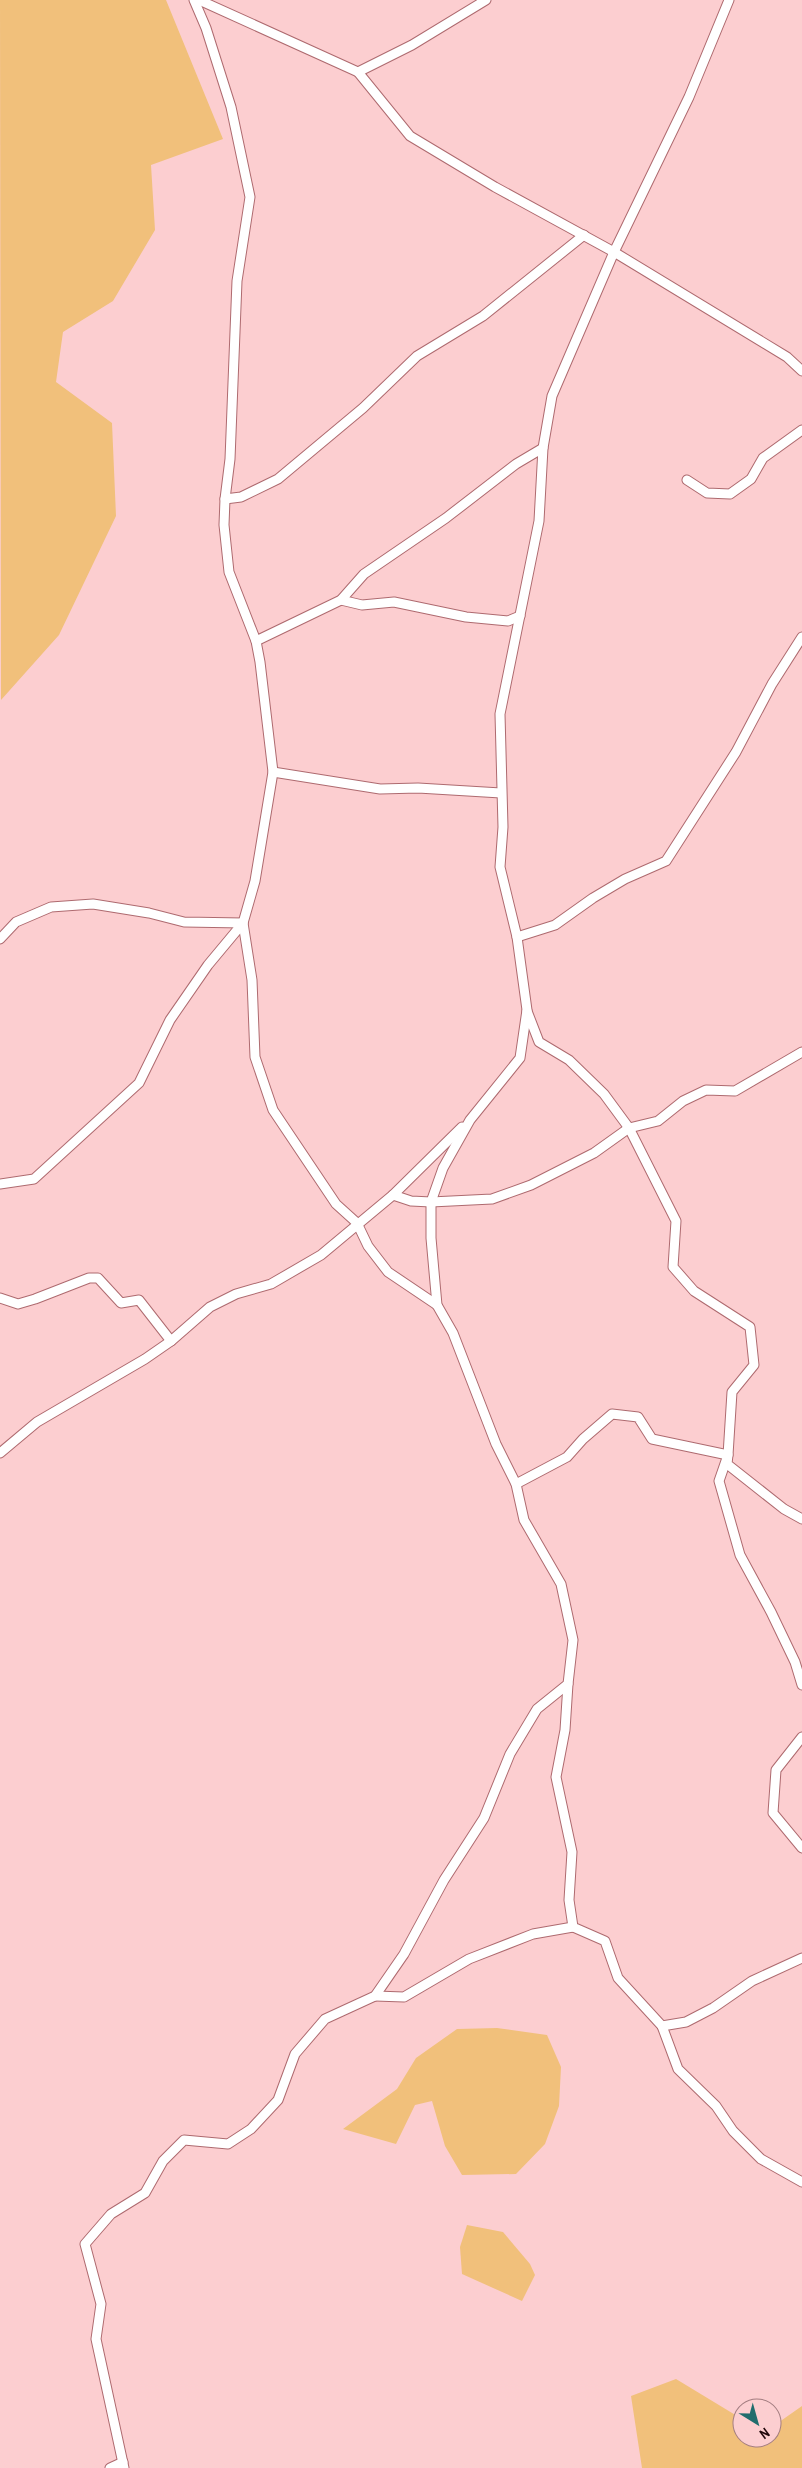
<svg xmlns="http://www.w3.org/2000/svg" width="802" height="2468" font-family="'Archivo Narrow',sans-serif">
<rect width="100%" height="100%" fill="#fcced0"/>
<g fill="#f1c07b">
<polygon points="0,0 166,0 223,139 151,165 155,230 113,301 63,332 56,382 112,423 116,516 59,635 1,700"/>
<polygon points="497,2028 547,2035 561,2067 559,2106 545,2144 516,2174 462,2175 445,2146 432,2101 415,2105 396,2144 343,2129 397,2089 416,2058 457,2029"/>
<polygon points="467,2225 503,2232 530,2264 535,2275 522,2301 462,2274 460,2247"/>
<polygon points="676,2379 742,2419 742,2438 772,2438 772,2427 802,2406 802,2468 642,2468 631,2396"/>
</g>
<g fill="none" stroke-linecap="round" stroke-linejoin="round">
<defs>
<g id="minor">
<polyline points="194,0 206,28 231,107 250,197 237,281 230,459 225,499 224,525 229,572 256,641 260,662 273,772 255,881 243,923 252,980 255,1057 273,1110 336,1204 357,1223 368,1246 388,1272 437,1305"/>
<polyline points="199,0 358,72 410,136 495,187 614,252 787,357 802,371"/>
<polyline points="358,72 412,45 486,0"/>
<polyline points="687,480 707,493 730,494 751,479 763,458 802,430"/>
<polyline points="225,499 241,497 278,479 363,408 417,356 483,316 584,235"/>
<polyline points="341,600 362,605 394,602 466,617 508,621 520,616"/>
<polyline points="256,641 341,600 364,574 446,518 516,464 543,448"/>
<polyline points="273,772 380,789 418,788 501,793"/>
<polyline points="517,937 555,925 593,898 625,879 666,861 736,752 772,684 802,637"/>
<polyline points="0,939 16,922 51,907 93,904 149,913 184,922 243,923"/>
<polyline points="527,1011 539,1042 569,1060 604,1094 629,1128 676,1221 673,1267 694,1291 750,1327 754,1365 732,1392 728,1455 719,1481 740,1555 771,1612 795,1662 802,1685"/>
<polyline points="0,1184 34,1179 139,1083 170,1020 208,965 243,923"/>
<polyline points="393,1195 411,1201 431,1202 492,1199 531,1185 594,1153 629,1128 658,1121 683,1101 706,1090 735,1091 802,1052"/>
<polyline points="0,1298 18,1304 35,1299 89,1278 98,1278 121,1303 139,1300 171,1341"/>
<polyline points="0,1453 37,1422 145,1359 171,1341 210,1307 236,1294 271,1284 321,1255 393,1195 462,1127"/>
<polyline points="516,1484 567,1457 583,1439 612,1414 638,1417 652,1439 728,1455 727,1464 784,1509 802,1519"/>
<polyline points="568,1684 565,1730 556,1777 572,1852 569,1900 573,1927 605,1941 618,1978 662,2026 678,2069 716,2106 733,2131 761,2159 802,2182"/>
<polyline points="802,1737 776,1770 773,1813 802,1848"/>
<polyline points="375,1996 404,1997 469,1959 533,1934 573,1927"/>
<polyline points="662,2026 686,2022 713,2008 752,1981 802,1958"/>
<polyline points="110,2468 123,2462"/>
<polyline points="124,2468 96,2339 101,2304 85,2244 111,2214 145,2193 163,2161 184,2140 228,2144 251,2129 278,2100 295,2054 325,2019 375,1996 404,1954 444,1880 484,1818 510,1754 537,1709 568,1684 573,1640 561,1584 524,1520 516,1484 496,1444 453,1333 437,1305 431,1238 431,1202 443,1168 470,1120 520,1058 527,1010 517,937 500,867 503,827 500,714 539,521 543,448 552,396 614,252 689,97 729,0"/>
</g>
</defs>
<use href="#minor" stroke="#ae6a6f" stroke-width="11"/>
<use href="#minor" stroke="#fff" stroke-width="9"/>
</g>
<g transform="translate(757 2423) rotate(143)"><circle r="24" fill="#fcced0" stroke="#a47e81"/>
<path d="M0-4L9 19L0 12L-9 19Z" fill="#216d6d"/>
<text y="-8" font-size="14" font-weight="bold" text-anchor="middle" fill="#20070a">N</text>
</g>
</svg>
